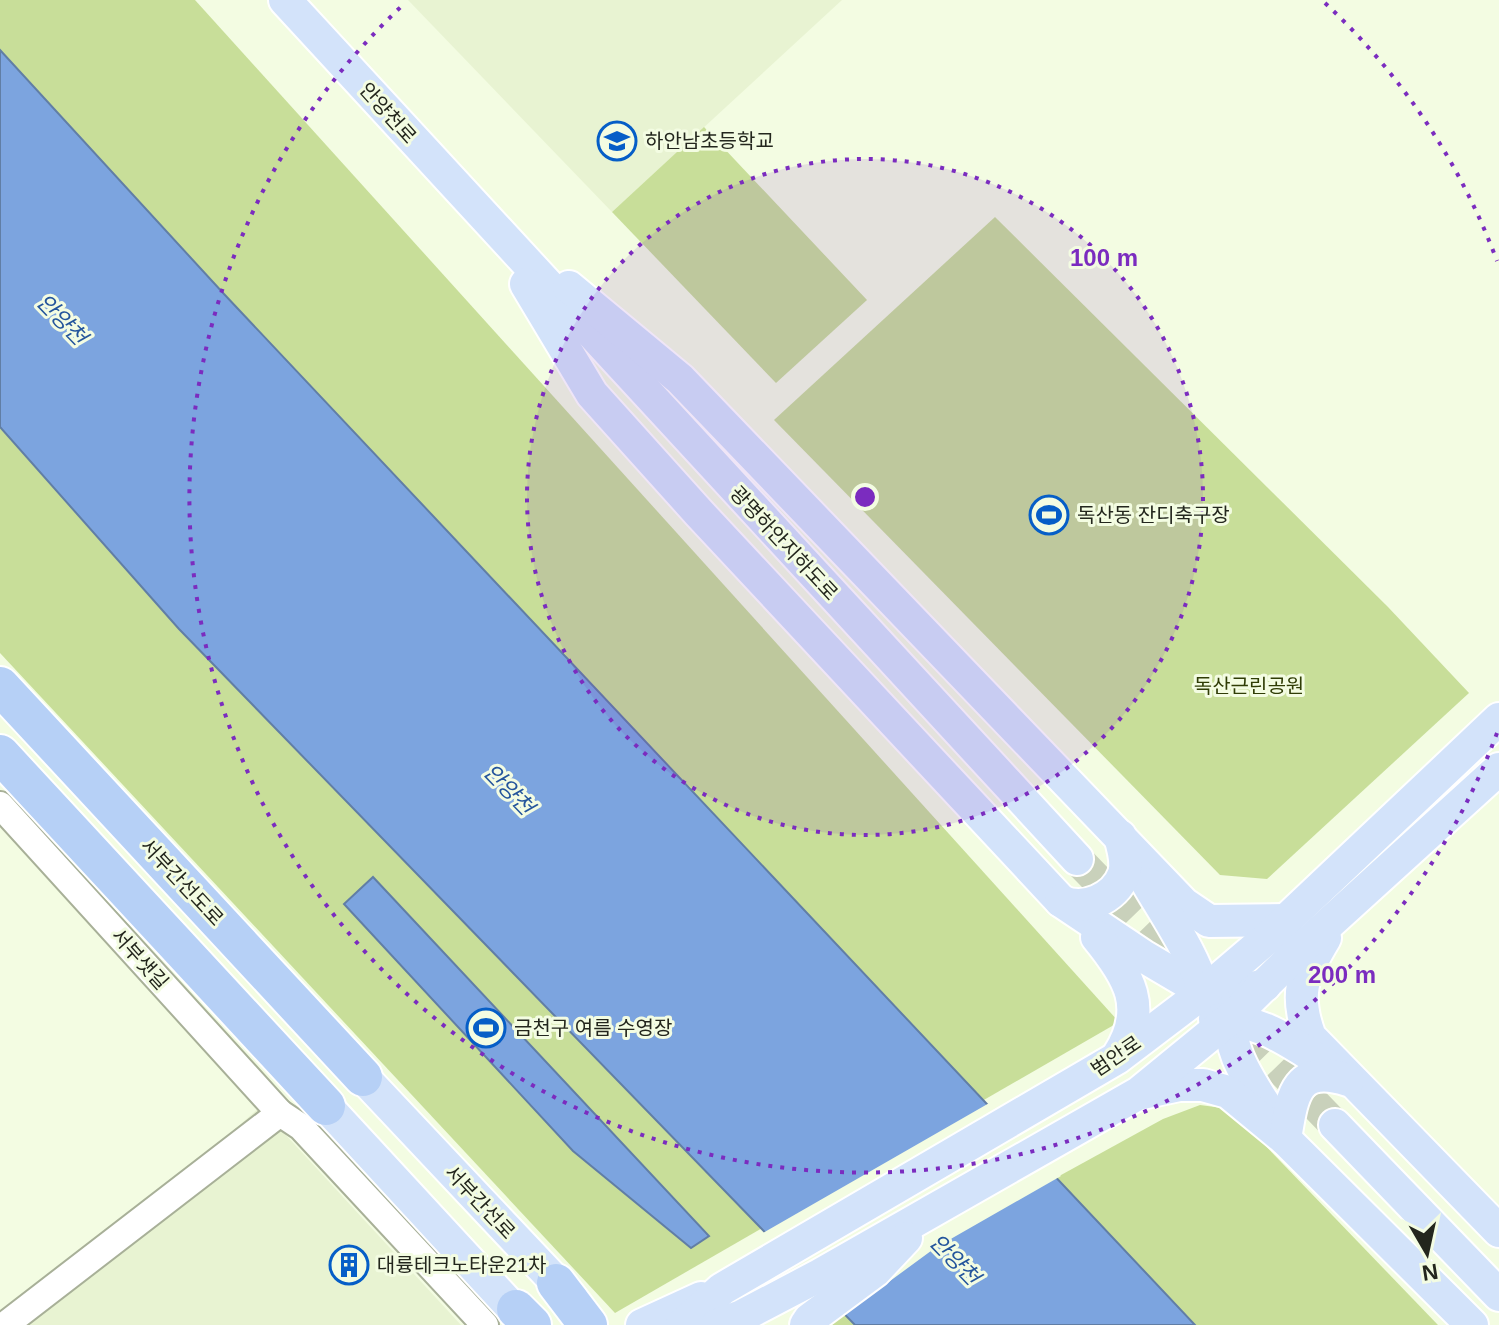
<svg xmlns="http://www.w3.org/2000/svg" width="1499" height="1325" font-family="Arial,'Noto Sans KR',sans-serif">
<rect width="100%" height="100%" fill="#f3fce2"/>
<g fill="#e8f3d2">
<polygon points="408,0 842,0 612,212"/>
<polygon points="260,1107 461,1325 0,1325 176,1181"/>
</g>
<g fill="#c8de99">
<polygon points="0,0 195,0 1119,1022 615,1313 0,653"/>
<polygon points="704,127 867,300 776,383 612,212"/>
<polygon points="995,217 1388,607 1469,693 1267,879 1220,875 774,420"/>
<polygon points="1200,1105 1230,1109 1438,1325 788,1325 1163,1119"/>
</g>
<g fill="#7ca4df" stroke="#617ea5" stroke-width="2">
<polygon points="0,50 224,294 1195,1325 855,1325 179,629 0,427"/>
<polygon points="373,877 709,1236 691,1248 573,1151 344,904"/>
</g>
<polygon fill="#f3fce2" points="991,1102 1061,1176 935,1248 841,1317 761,1234"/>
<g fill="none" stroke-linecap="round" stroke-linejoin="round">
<polyline stroke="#c9d1bb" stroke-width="32" stroke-dasharray="32 16" stroke-linecap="butt" points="1077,859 1335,1125"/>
<defs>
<g id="minor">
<polyline points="0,805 280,1113 301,1127 485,1325"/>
<polyline points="5,1325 280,1113"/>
</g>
<g id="major">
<polyline points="285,0 1077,859"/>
<polyline points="526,284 592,394 699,513 1061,901 1143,956 1204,992 1235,992 1265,985"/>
<polyline points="569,287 680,379 1184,904 1209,921 1286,920"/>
<path d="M1148 884C1163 910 1205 972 1204 1000"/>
<path d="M1061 901C1083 912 1115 899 1124 874 1128 861 1123 849 1120 836"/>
<path d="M1097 937C1129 976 1149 1008 1118 1056"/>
<path d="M1325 938C1302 976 1294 994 1310 1037L1499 1231"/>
<path d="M1231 1005C1226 1051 1248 1078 1271 1115"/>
<path d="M1215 1019C1263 1021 1285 1039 1325 1064"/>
<polyline points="363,1077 572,1299"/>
<polyline points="1142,1093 1179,1085 1203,1085 1228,1092 1285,1139 1472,1325"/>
<polyline points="326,1106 528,1325"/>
<polyline points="1335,1125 1499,1295"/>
<path d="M1285 1139C1292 1096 1295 1063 1348 1080"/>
<polyline points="642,1325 701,1298"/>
<polyline points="682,1325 722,1289 1117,1058 1204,992 1265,940 1499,719"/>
<polyline points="717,1325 742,1316 820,1275 1139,1093 1233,1016 1303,947 1499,769"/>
<polyline points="806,1325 810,1319 875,1271 906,1238"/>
</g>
<g id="highway">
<polyline points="0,686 363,1077"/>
<polyline points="0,754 326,1106"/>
<polyline points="556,1283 588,1325"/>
<polyline points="516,1309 532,1325"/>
</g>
</defs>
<use href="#minor" stroke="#a8b098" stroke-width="30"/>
<use href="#major" stroke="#fff" stroke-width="36"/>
<use href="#highway" stroke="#fff" stroke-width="42"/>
<use href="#minor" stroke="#fff" stroke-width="26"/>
<use href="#major" stroke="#d3e3fa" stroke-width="32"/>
<use href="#highway" stroke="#b6d0f6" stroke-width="38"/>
</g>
<circle cx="865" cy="497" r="338" fill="#7b2cbf" fill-opacity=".12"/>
<g fill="none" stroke="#7b2cbf" stroke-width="4" stroke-dasharray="4 8">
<circle cx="865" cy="497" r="338"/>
<path d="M1497 733A675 675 0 1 1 405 3M1325 3A675 675 0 0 1 1497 261"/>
</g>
<defs>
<symbol id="school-ring" viewBox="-11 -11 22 22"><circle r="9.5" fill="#f3fce2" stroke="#065ec7" stroke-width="1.5"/><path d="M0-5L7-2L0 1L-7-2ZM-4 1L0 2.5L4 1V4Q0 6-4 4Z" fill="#065ec7"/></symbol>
<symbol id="stadium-ring" viewBox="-11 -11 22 22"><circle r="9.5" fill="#f3fce2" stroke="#065ec7" stroke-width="1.5"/><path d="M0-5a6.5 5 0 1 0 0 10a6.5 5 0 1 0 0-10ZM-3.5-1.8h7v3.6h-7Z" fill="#065ec7"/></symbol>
<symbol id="building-ring" viewBox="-11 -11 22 22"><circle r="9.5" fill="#f3fce2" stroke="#065ec7" stroke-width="1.5"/><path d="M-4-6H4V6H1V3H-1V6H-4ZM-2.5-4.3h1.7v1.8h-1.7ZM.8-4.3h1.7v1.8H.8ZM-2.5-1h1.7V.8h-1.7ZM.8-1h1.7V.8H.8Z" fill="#065ec7"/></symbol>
</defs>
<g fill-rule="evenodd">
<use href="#school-ring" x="595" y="119" width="44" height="44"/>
<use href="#stadium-ring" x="1027" y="493" width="44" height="44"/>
<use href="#stadium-ring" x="464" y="1006" width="44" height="44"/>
<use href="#building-ring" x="327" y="1243" width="44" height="44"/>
</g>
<g text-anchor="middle" stroke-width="6" stroke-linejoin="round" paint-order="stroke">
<g font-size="20" fill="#23261d" stroke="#f3fce2">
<text transform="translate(388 113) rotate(48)" y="7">안양천로</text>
<text transform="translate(784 543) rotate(47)" y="7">광명하안지하도로</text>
<text transform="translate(182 882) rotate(47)" y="7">서부간선도로</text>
<text transform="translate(140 959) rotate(48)" y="7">서부샛길</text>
<text transform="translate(1116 1056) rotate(-34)" y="7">범안로</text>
<text transform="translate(480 1202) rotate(47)" y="7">서부간선로</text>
</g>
<g font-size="20" fill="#23261d" stroke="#f3fce2" text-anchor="start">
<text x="645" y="148">하안남초등학교</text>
<text x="1077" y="522">독산동 잔디축구장</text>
<text x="514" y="1035">금천구 여름 수영장</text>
<text x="377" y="1272">대륭테크노타운21차</text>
</g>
<g font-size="20" fill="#303d06" stroke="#f3fce2">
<text x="1249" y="693">독산근린공원</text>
</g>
<g font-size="22" font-style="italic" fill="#24559c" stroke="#f3fce2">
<text transform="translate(62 319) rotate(46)" y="8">안양천</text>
<text transform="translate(509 789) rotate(46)" y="8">안양천</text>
<text transform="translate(955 1259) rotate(46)" y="8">안양천</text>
</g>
</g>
<circle cx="865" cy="497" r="12" fill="#7b2cbf" stroke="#f3fce2" stroke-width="4"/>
<g font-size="24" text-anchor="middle" font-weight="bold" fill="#7b2cbf" stroke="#f3fce2" stroke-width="6" stroke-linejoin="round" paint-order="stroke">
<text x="1104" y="266">100 m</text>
<text x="1342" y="983">200 m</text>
</g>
<g transform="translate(1427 1253) rotate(171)" stroke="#f3fce2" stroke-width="6" paint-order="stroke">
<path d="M0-6L14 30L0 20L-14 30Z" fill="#23261d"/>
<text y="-12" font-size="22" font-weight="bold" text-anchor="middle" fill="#23261d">N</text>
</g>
</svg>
